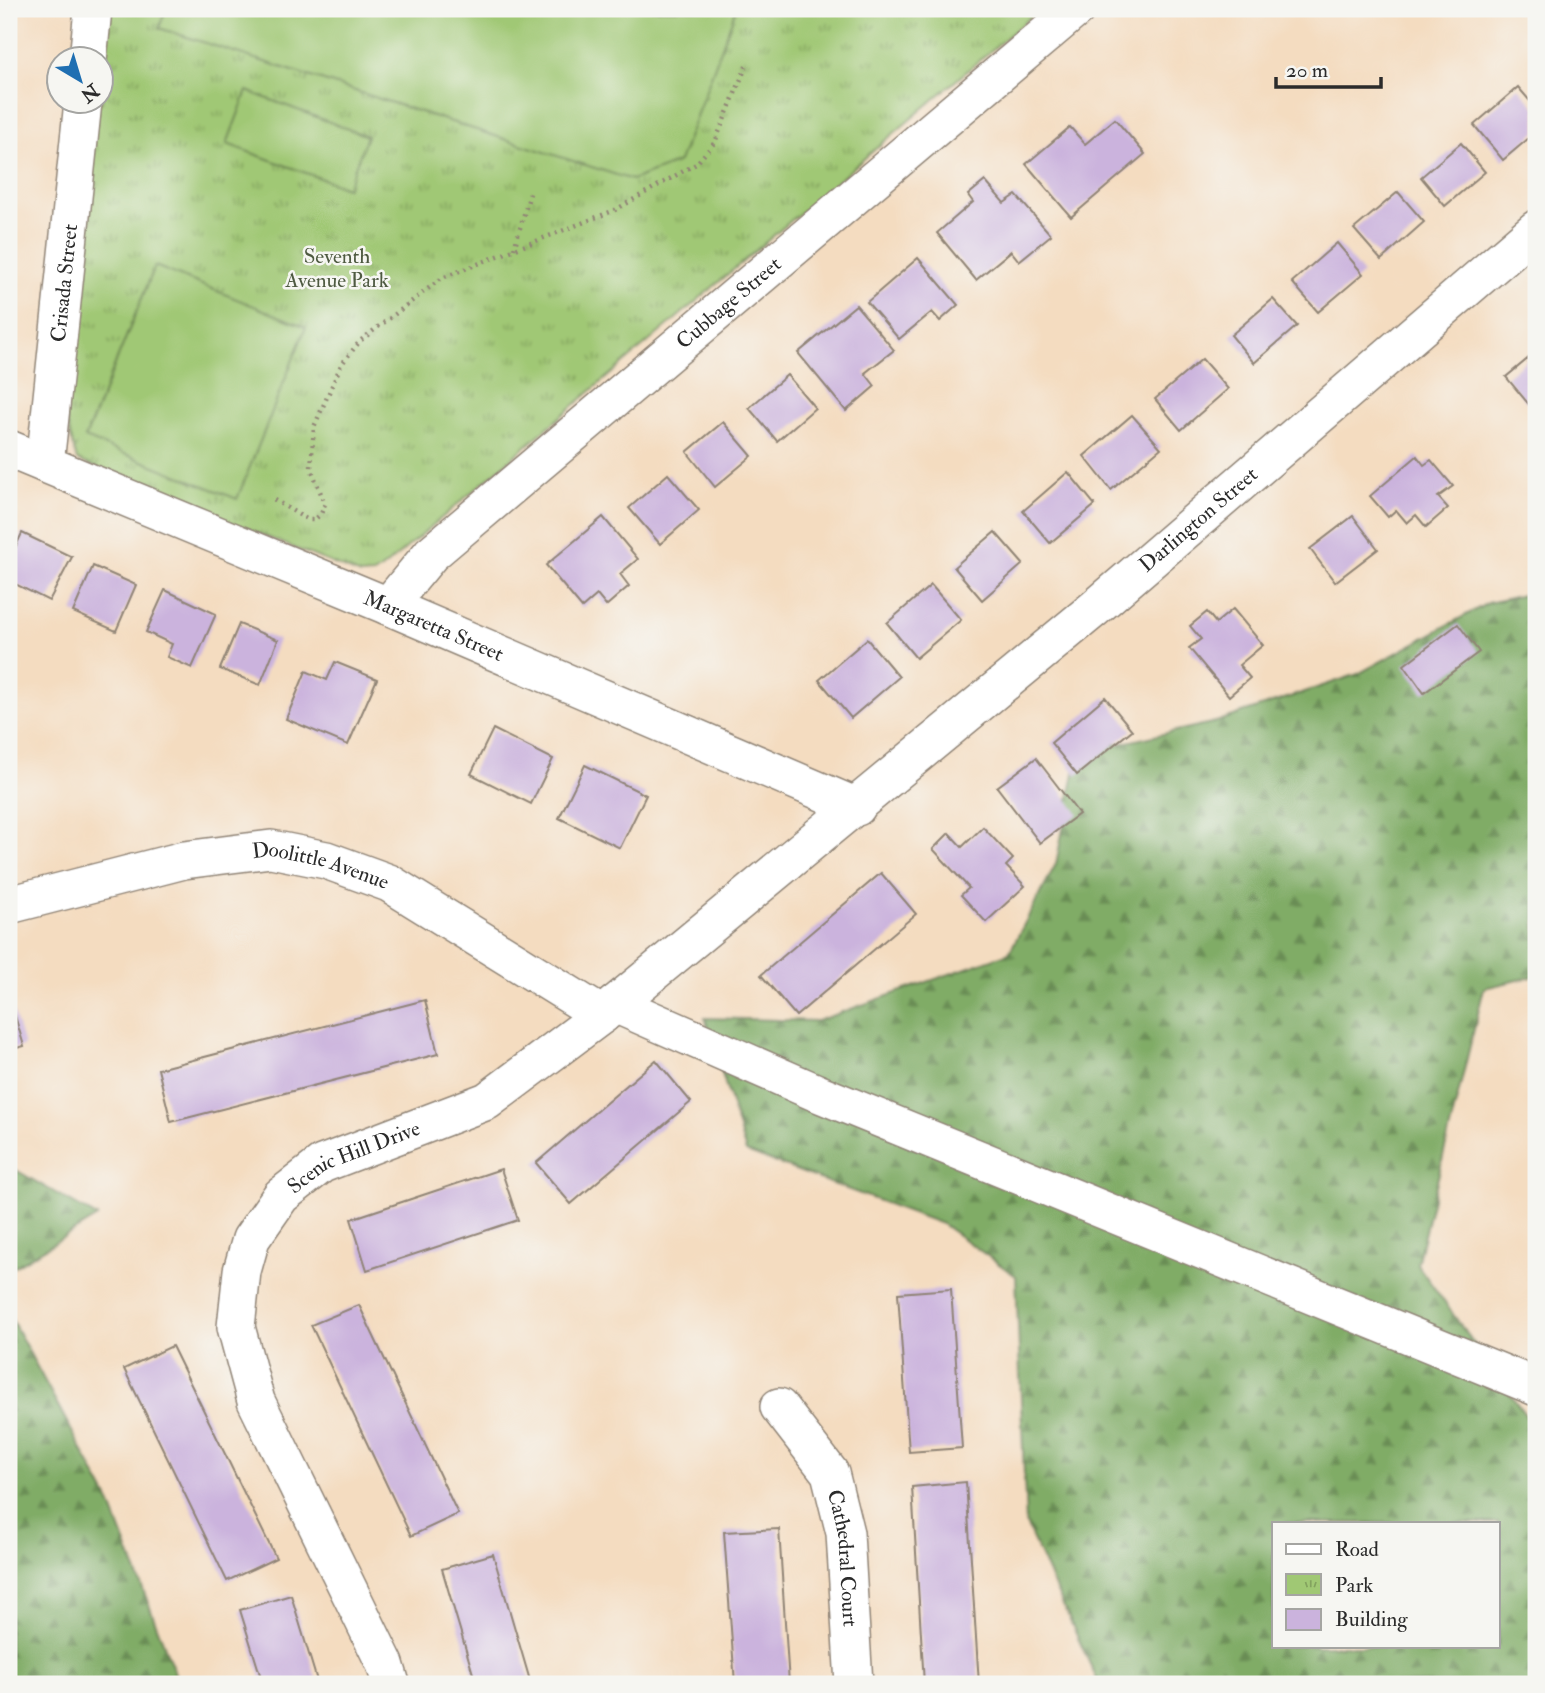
<svg xmlns="http://www.w3.org/2000/svg" width="1545" height="1693" font-family="'IM FELL Double Pica',serif">
<defs>
<pattern id="forest-firs" width="22" height="20" patternUnits="userSpaceOnUse" patternTransform="scale(1.75)"><rect width="22" height="20" fill="#80ac66"/><path d="M5 1l3.5 6h-7zM16 11l3.5 6h-7z" fill="#698c54"/></pattern>
<pattern id="park-tufts" width="24" height="20" patternUnits="userSpaceOnUse" patternTransform="scale(1.75)"><rect width="24" height="20" fill="#a0c874"/><path d="M3 7l-1-3M5 7V3M7 7l1-3M15 17l-1-3M17 17v-4M19 17l1-3" fill="none" stroke="#83a35f"/></pattern>
</defs>
<rect width="100%" height="100%" fill="#f6f6f2"/>
<filter id="ink" filterUnits="userSpaceOnUse"><feTurbulence type="fractalNoise" baseFrequency=".0143" numOctaves="2"/><feDisplacementMap in="SourceGraphic" scale="14" xChannelSelector="R" yChannelSelector="G"/><feConvolveMatrix kernelMatrix="1 2 1 2 8 2 1 2 1" color-interpolation-filters="sRGB"/></filter>
<filter id="wash" filterUnits="userSpaceOnUse"><feTurbulence type="fractalNoise" baseFrequency=".00686" numOctaves="4" result="noise"/><feDisplacementMap in="SourceGraphic" scale="28" xChannelSelector="R" yChannelSelector="G"/><feGaussianBlur stdDeviation="1.57" result="paint"/><feColorMatrix in="noise" values="0 0 0 0 0 0 0 0 0 0 0 0 0 0 0 0 0 1.4 0 .05"/><feComposite in="paint" operator="in"/></filter>
<g filter="url(#wash)">
<rect width="100%" height="100%" fill="#f4dcc0"/>
<g fill="url(#forest-firs)" stroke="#566c48" stroke-width="2" fill-rule="evenodd">
<path d="M1536 592V976L1484 988 1417 1264 1536 1430V1684H1099L1026 1524 1016 1276 942 1224 746 1152 705 1018 817 1021 1009 953 1056 864 1078 753 1216 722 1358 674 1488 603ZM1274 1523H1498V1646H1274Z"/>
<polygon points="9,1166 97,1217 9,1270"/>
<polygon points="9,1315 109,1500 179,1684 9,1684"/>
</g>
<polygon fill="url(#park-tufts)" stroke="#667a50" stroke-width="2" points="103,9 1040,9 385,566 374,574 361,575 77,460 64,411 94,102 102,102"/>
<g fill="#a0c874" stroke="#667a50" stroke-width="2">
<polygon points="166,9 736,9 679,162 632,180 159,28"/>
<polygon points="247,91 367,136 347,188 227,144"/>
<polygon points="155,266 306,327 237,499 85,438"/>
</g>
<g id="blocks">
<g fill="#cbb3dd">
<polygon points="1518,87 1536,108 1536,132 1503,160 1474,125"/>
<polygon points="1115,119 1145,154 1071,217 1026,164 1070,127 1085,144"/>
<polygon points="1461,143 1485,172 1445,206 1421,177"/>
<polygon points="985,181 1004,203 1016,195 1051,235 1019,261 1011,251 976,280 937,233 973,202 968,195"/>
<polygon points="1398,192 1424,222 1381,260 1354,229"/>
<polygon points="1337,243 1363,274 1318,312 1292,282"/>
<polygon points="918,258 958,305 940,321 932,312 899,339 867,302"/>
<polygon points="1273,299 1297,326 1254,363 1231,335"/>
<polygon points="856,305 894,350 865,373 875,386 846,411 798,353"/>
<polygon points="1536,352 1536,413 1506,377"/>
<polygon points="1202,359 1228,389 1181,430 1155,399"/>
<polygon points="787,375 815,408 777,441 749,408"/>
<polygon points="1132,415 1161,448 1111,490 1084,456"/>
<polygon points="723,422 752,456 715,487 687,452"/>
<polygon points="1417,456 1424,465 1431,460 1453,486 1438,497 1448,508 1426,527 1416,515 1407,523 1396,510 1388,517 1370,496"/>
<polygon points="1068,472 1095,505 1050,543 1023,511"/>
<polygon points="668,474 699,510 660,544 629,508"/>
<polygon points="1353,516 1378,549 1335,582 1310,549"/>
<polygon points="603,517 638,559 620,574 629,586 606,606 597,595 582,608 546,565"/>
<polygon points="995,532 1023,564 982,600 954,567"/>
<polygon points="22,533 72,557 49,601 9,581 9,561"/>
<polygon points="93,566 136,585 116,631 73,612"/>
<polygon points="931,585 961,620 916,658 887,623"/>
<polygon points="165,590 216,614 192,668 167,657 172,644 146,632"/>
<polygon points="1233,609 1263,645 1239,665 1250,678 1229,696 1189,648 1201,639 1190,626 1207,612 1216,623"/>
<polygon points="239,624 278,640 260,685 220,669"/>
<polygon points="1458,624 1479,652 1424,693 1404,665"/>
<polygon points="867,639 899,677 851,718 819,680"/>
<polygon points="335,662 377,679 348,745 286,719 306,671 327,680"/>
<polygon points="1105,697 1132,730 1077,775 1051,743"/>
<polygon points="493,729 553,759 531,804 471,774"/>
<polygon points="1036,758 1079,814 1040,843 997,787"/>
<polygon points="585,765 646,795 620,848 559,818"/>
<polygon points="983,827 1013,859 1006,866 1025,886 986,922 961,895 969,888 933,849 949,833 962,847"/>
<polygon points="881,873 916,914 796,1016 761,975"/>
<polygon points="9,996 24,1046 9,1050"/>
<polygon points="425,1000 438,1054 171,1122 158,1069"/>
<polygon points="656,1060 691,1102 571,1204 536,1163"/>
<polygon points="501,1169 518,1220 367,1270 351,1219"/>
<polygon points="951,1289 962,1448 909,1452 898,1293"/>
<polygon points="359,1305 458,1514 411,1536 311,1325"/>
<polygon points="172,1346 276,1558 227,1581 124,1369"/>
<polygon points="966,1482 979,1684 924,1684 912,1487"/>
<polygon points="779,1529 789,1684 735,1684 724,1532"/>
<polygon points="493,1554 531,1684 476,1684 442,1569"/>
<polygon points="291,1595 318,1684 263,1684 240,1610"/>
</g>
</g>
</g>
<g filter="url(#ink)">
<use href="#blocks" fill-opacity="0" stroke="#908476" stroke-width="2"/>
<g fill="none" stroke-linecap="round" stroke-linejoin="round">
<defs>
<g id="minor">
<polyline points="88,60 93,9"/>
<path id="s1" d="M9 449 388 606 857 807"/>
<path id="s2" d="M45 464 83 102"/>
<path id="s3" d="M388 606 431 554 1076 9"/>
<path id="s4" d="M9 905 184 860 271 849 326 860 389 883 602 1015"/>
<polyline points="615,1004 815,1092 1536,1387"/>
<path id="s5" d="M779 1407 830 1473 845 1533 854 1684"/>
<path id="s6" d="M391 1684 385 1664 256 1401 236 1327 242 1271 251 1239 281 1196 322 1164 487 1101 602 1015 1094 609 1536 229"/>
</g>
</defs>
<use href="#minor" stroke="#908476" stroke-width="40"/>
<g stroke="#908476" stroke-width="4.5" stroke-dasharray="2 5" stroke-linecap="butt">
<polyline points="514,249 531,190"/>
<polyline points="274,500 308,520 314,520 321,514 325,504 311,468 314,427 341,365 360,341 442,278 615,210 696,164 715,142 748,62"/>
</g>
<use href="#minor" stroke="#fff" stroke-width="37"/>
</g>
</g>
<g text-anchor="middle" stroke-width="5" stroke-linejoin="round" paint-order="stroke">
<g font-size="21" fill="#4e5a41" stroke="#f6f6f2">
<text x="337" y="263">Seventh<tspan x="337" dy="24">Avenue Park</tspan></text>
</g>
<g font-size="21" fill="#2b2b2b" stroke="#f6f6f2">
<text dy="7" stroke="none"><textPath href="#s2" startOffset="182">Crisada Street</textPath></text>
<text dy="7" stroke="none"><textPath href="#s3" startOffset="457">Cubbage Street</textPath></text>
<text dy="7" stroke="none"><textPath href="#s6" startOffset="1680">Darlington Street</textPath></text>
<text dy="7" stroke="none"><textPath href="#s1" startOffset="460">Margaretta Street</textPath></text>
<text dy="7" stroke="none"><textPath href="#s4" startOffset="320">Doolittle Avenue</textPath></text>
<text dy="7" stroke="none"><textPath href="#s6" startOffset="616">Scenic Hill Drive</textPath></text>
<text dy="7" stroke="none"><textPath href="#s5" startOffset="170">Cathedral Court</textPath></text>
</g>
</g>
<rect width="1545" height="1693" fill="none" stroke="#f6f6f2" stroke-width="35"/>
<rect x="1272" y="1522" width="228" height="126" fill="#f6f6f2" stroke="#a5a5a2" stroke-width="2"/>
<rect x="1286" y="1544" width="35" height="10" fill="#ffffff" stroke="#a5a5a2" stroke-width="2"/>
<text x="1335" y="1556" font-size="21" fill="#2b2b2b">Road</text>
<rect x="1286" y="1574" width="35" height="21" fill="url(#park-tufts)" stroke="#a5a5a2" stroke-width="2"/>
<text x="1335" y="1592" font-size="21" fill="#2b2b2b">Park</text>
<rect x="1286" y="1609" width="35" height="21" fill="#cbb3dd" stroke="#a5a5a2" stroke-width="2"/>
<text x="1335" y="1626" font-size="21" fill="#2b2b2b">Building</text>
<g transform="translate(80 80) rotate(142)"><circle r="33" fill="#f6f6f2" stroke="#a5a5a2" stroke-width="2"/>
<path d="M0-5L12 26L0 18L-12 26Z" fill="#1f6fb2"/>
<text y="-10" font-size="19" font-weight="bold" text-anchor="middle" fill="#2b2b2b">N</text>
</g>
<path d="M1276 77v10h105v-10" fill="none" stroke="#2b2b2b" stroke-width="3.5"/>
<text x="1286" y="77" font-size="21" fill="#2b2b2b" stroke="#f6f6f2" stroke-width="5" paint-order="stroke">20 m</text>
</svg>
